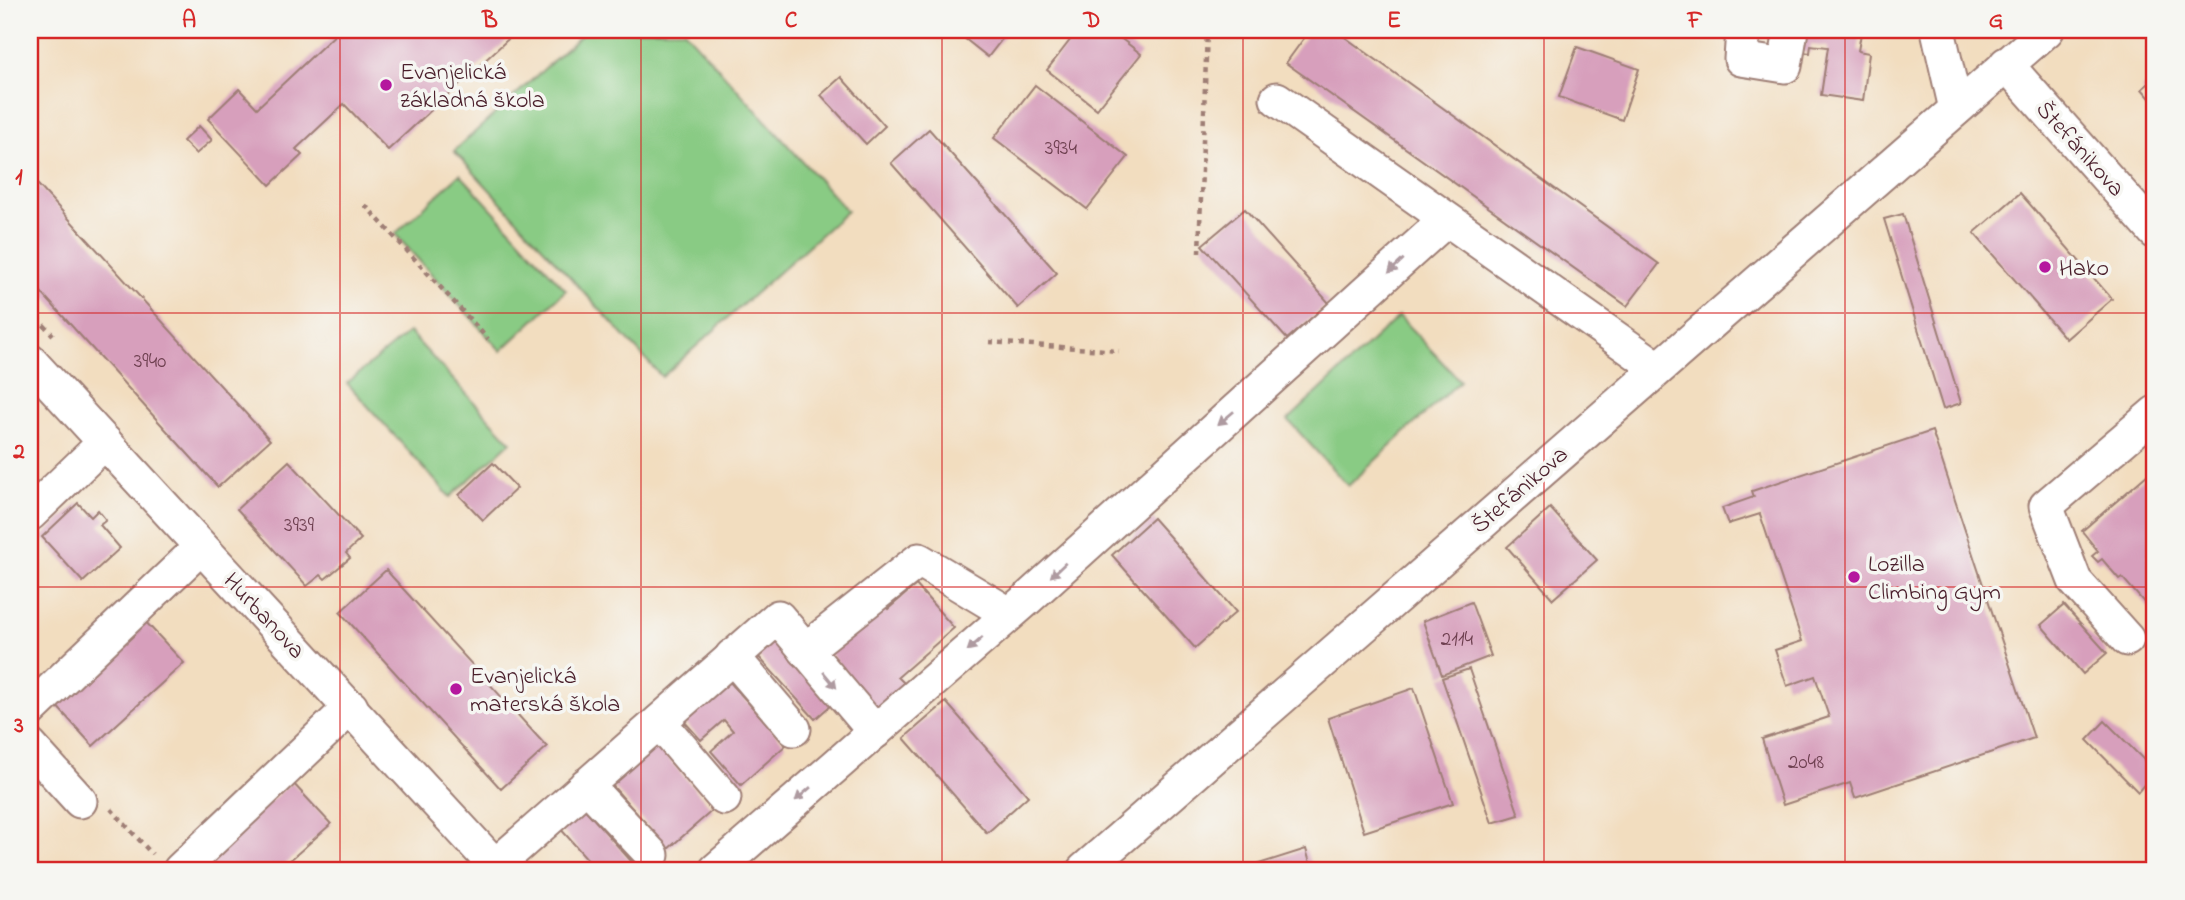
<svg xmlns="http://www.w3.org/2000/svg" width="2185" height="900" font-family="'Indie Flower',sans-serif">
<rect width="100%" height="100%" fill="#f6f6f2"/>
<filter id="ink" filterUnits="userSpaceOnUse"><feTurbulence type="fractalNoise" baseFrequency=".0143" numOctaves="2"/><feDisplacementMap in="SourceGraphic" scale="14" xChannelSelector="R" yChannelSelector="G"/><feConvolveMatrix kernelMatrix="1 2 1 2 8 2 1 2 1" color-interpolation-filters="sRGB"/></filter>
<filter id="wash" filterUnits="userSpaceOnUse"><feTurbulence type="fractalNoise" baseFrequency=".00686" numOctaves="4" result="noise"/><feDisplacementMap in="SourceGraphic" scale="28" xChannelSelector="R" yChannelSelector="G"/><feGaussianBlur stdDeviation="1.57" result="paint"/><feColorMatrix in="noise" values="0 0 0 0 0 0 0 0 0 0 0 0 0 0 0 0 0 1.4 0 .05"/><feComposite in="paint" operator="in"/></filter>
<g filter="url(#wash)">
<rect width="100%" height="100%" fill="#f2ddbf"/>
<g fill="#89cb84" stroke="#6a7558" stroke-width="2">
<polygon points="587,30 684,30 847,211 662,377 454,151"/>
<polygon points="460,174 566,290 501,351 395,234"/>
<polygon points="1399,316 1460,381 1348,486 1288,420"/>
<polygon points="409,332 511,442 450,497 347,383"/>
</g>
<g id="blocks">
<g fill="#d79fbc">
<polygon points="340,30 518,30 388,150 344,104 296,149 302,155 270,185 208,119 239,89 257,108"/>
<polygon points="954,30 1009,30 988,57"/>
<polygon points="1078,30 1110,30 1141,54 1097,109 1047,70"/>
<polygon points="1310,30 1335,30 1659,264 1627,306 1286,63"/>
<polygon points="1807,30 1854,30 1861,33 1858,51 1869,53 1863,101 1821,95 1828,47 1811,45 1810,53 1797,51 1805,44"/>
<polygon points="1577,47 1639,69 1622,120 1559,97"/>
<polygon points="841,77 885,126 866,144 821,95"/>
<polygon points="2155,78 2155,104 2142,89"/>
<polygon points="1035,85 1128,157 1087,209 994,138"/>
<polygon points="199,126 212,140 196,154 183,141"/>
<polygon points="929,129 1057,273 1018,308 891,163"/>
<polygon points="30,176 270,440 218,487 30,280"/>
<polygon points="2020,193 2112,299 2066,339 1974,233"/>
<polygon points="1245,209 1329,303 1287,339 1202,245"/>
<polygon points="1903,214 1961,403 1943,409 1884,219"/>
<polygon points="1932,431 2034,738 1855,798 1850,783 1783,805 1762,739 1829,717 1815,676 1787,686 1775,650 1802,641 1760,514 1728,524 1722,508 1754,497 1752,491"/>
<polygon points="289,461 361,539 346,553 350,558 325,579 321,575 307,586 237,509"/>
<polygon points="493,463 517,488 483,520 459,495"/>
<polygon points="2155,468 2155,549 2147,556 2155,566 2155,615 2122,577 2119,579 2102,559 2098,562 2092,556 2098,551 2082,531"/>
<polygon points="78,503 91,517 98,510 106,520 100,525 120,548 83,582 42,537"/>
<polygon points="1550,508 1597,560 1553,599 1507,547"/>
<polygon points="1153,518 1236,612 1195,648 1112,555"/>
<polygon points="386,570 547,747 501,789 340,612"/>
<polygon points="916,585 954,628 898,677 907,686 879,711 822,645 877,597 888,609"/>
<polygon points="1471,602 1491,656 1442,675 1423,621"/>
<polygon points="2064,605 2107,653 2083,674 2041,625"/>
<polygon points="143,619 184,663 93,746 54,703"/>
<polygon points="779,634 838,699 815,719 757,655"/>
<polygon points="1469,669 1519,815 1492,823 1442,678"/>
<polygon points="728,680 786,745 741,785 711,751 733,731 724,720 701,740 683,720"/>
<polygon points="1414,688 1453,803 1364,832 1328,718"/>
<polygon points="946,702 1028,796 987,833 904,738"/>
<polygon points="2105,721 2155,771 2138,792 2087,740"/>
<polygon points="655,743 713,810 668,849 610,783"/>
<polygon points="292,782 331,824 279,870 207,870 200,863"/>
<polygon points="583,807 639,870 597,870 559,827"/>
<polygon points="1306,849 1312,870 1240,870"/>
</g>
</g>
</g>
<g filter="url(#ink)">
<use href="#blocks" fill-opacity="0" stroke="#9e7e75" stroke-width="2"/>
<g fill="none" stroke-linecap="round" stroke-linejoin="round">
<defs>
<g id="minor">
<polyline points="1743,30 1741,59 1785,66 1791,30"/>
<polyline points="1938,30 1956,109"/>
<polyline points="2006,64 2155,232"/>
<polyline points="1277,99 1658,368"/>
<polyline points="30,361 499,870"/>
<polyline points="30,514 105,442"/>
<polyline points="2127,639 2075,581 2046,506 2155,413"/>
<polyline points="805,650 919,560 1009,614"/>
<polyline points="732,656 794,729"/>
<polyline points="30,710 201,547"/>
<polyline points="659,722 724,798"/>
<polyline points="30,746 80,801"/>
<polyline points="586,785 652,855"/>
<polyline points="495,866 778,617 875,732"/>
<polyline points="180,870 351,707"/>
<polyline points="716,870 1026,600 1446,220"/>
<polyline points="1084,870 2047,30"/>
</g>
</defs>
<use href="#minor" stroke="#9e7e75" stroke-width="37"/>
<g stroke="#9e7e75" stroke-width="4.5" stroke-dasharray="5 5" stroke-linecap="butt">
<polyline points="365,205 488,339"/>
<polyline points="1199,253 1207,30"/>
<polyline points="30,310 53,335"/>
<polyline points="989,342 1119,351"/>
<polyline points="111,809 152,854"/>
</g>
<use href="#minor" stroke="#fff" stroke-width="33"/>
</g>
<defs><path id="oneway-solid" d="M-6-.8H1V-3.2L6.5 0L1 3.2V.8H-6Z" transform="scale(1.75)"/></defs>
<g fill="#ae9aa0">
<use href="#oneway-solid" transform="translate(1396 266) rotate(137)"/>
<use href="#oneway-solid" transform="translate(1226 418) rotate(140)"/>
<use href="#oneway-solid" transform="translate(1058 570) rotate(137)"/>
<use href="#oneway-solid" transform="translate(975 644) rotate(139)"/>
<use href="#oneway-solid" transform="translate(830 680) rotate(50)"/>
<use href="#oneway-solid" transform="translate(803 794) rotate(139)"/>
</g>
</g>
<path fill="none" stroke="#d62828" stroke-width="2" stroke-opacity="0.55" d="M340 30V870M641 30V870M942 30V870M1243 30V870M1544 30V870M1845 30V870M30 313H2155M30 587H2155"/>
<g fill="#b5179e" stroke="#f6f6f2" stroke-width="2.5">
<circle cx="386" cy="85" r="7"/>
<circle cx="2045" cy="267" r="7"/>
<circle cx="1854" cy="577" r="7"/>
<circle cx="456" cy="689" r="7"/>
</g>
<g text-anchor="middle" stroke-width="7" stroke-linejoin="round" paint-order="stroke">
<g font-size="21" fill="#6d3f4f">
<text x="1061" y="154">3934</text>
<text x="150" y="367">3940</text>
<text x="299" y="531">3939</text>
<text x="1457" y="645">2114</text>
<text x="1806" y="768">2048</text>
</g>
<g font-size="24" fill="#4a1f2b" stroke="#f6f6f2" text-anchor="start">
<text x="400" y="79">Evanjelická<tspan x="400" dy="28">základná škola</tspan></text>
<text x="2059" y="275">Hako</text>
<text x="1868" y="571">Lozilla<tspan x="1868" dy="28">Climbing Gym</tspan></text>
<text x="470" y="683">Evanjelická<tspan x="470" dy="28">materská škola</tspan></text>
</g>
<g font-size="24" fill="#4a1f2b" stroke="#f6f6f2">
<text transform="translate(2081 148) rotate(48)" y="8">Štefánikova</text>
<text transform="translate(1519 489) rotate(-41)" y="8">Štefánikova</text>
<text transform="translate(265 615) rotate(47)" y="8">Hurbanova</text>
</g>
</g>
<rect width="2185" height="900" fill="none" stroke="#f6f6f2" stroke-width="77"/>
<rect x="38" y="38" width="2108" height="824" fill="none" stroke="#d62828" stroke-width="2.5"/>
<g font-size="23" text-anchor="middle" font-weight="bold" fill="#d62828">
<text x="189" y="27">A</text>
<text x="490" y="27">B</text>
<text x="791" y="27">C</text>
<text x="1092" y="27">D</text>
<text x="1394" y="27">E</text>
<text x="1695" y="27">F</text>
<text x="1996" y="27">G</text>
<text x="19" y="184">1</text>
<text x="19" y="458">2</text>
<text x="19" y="732">3</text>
</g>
</svg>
